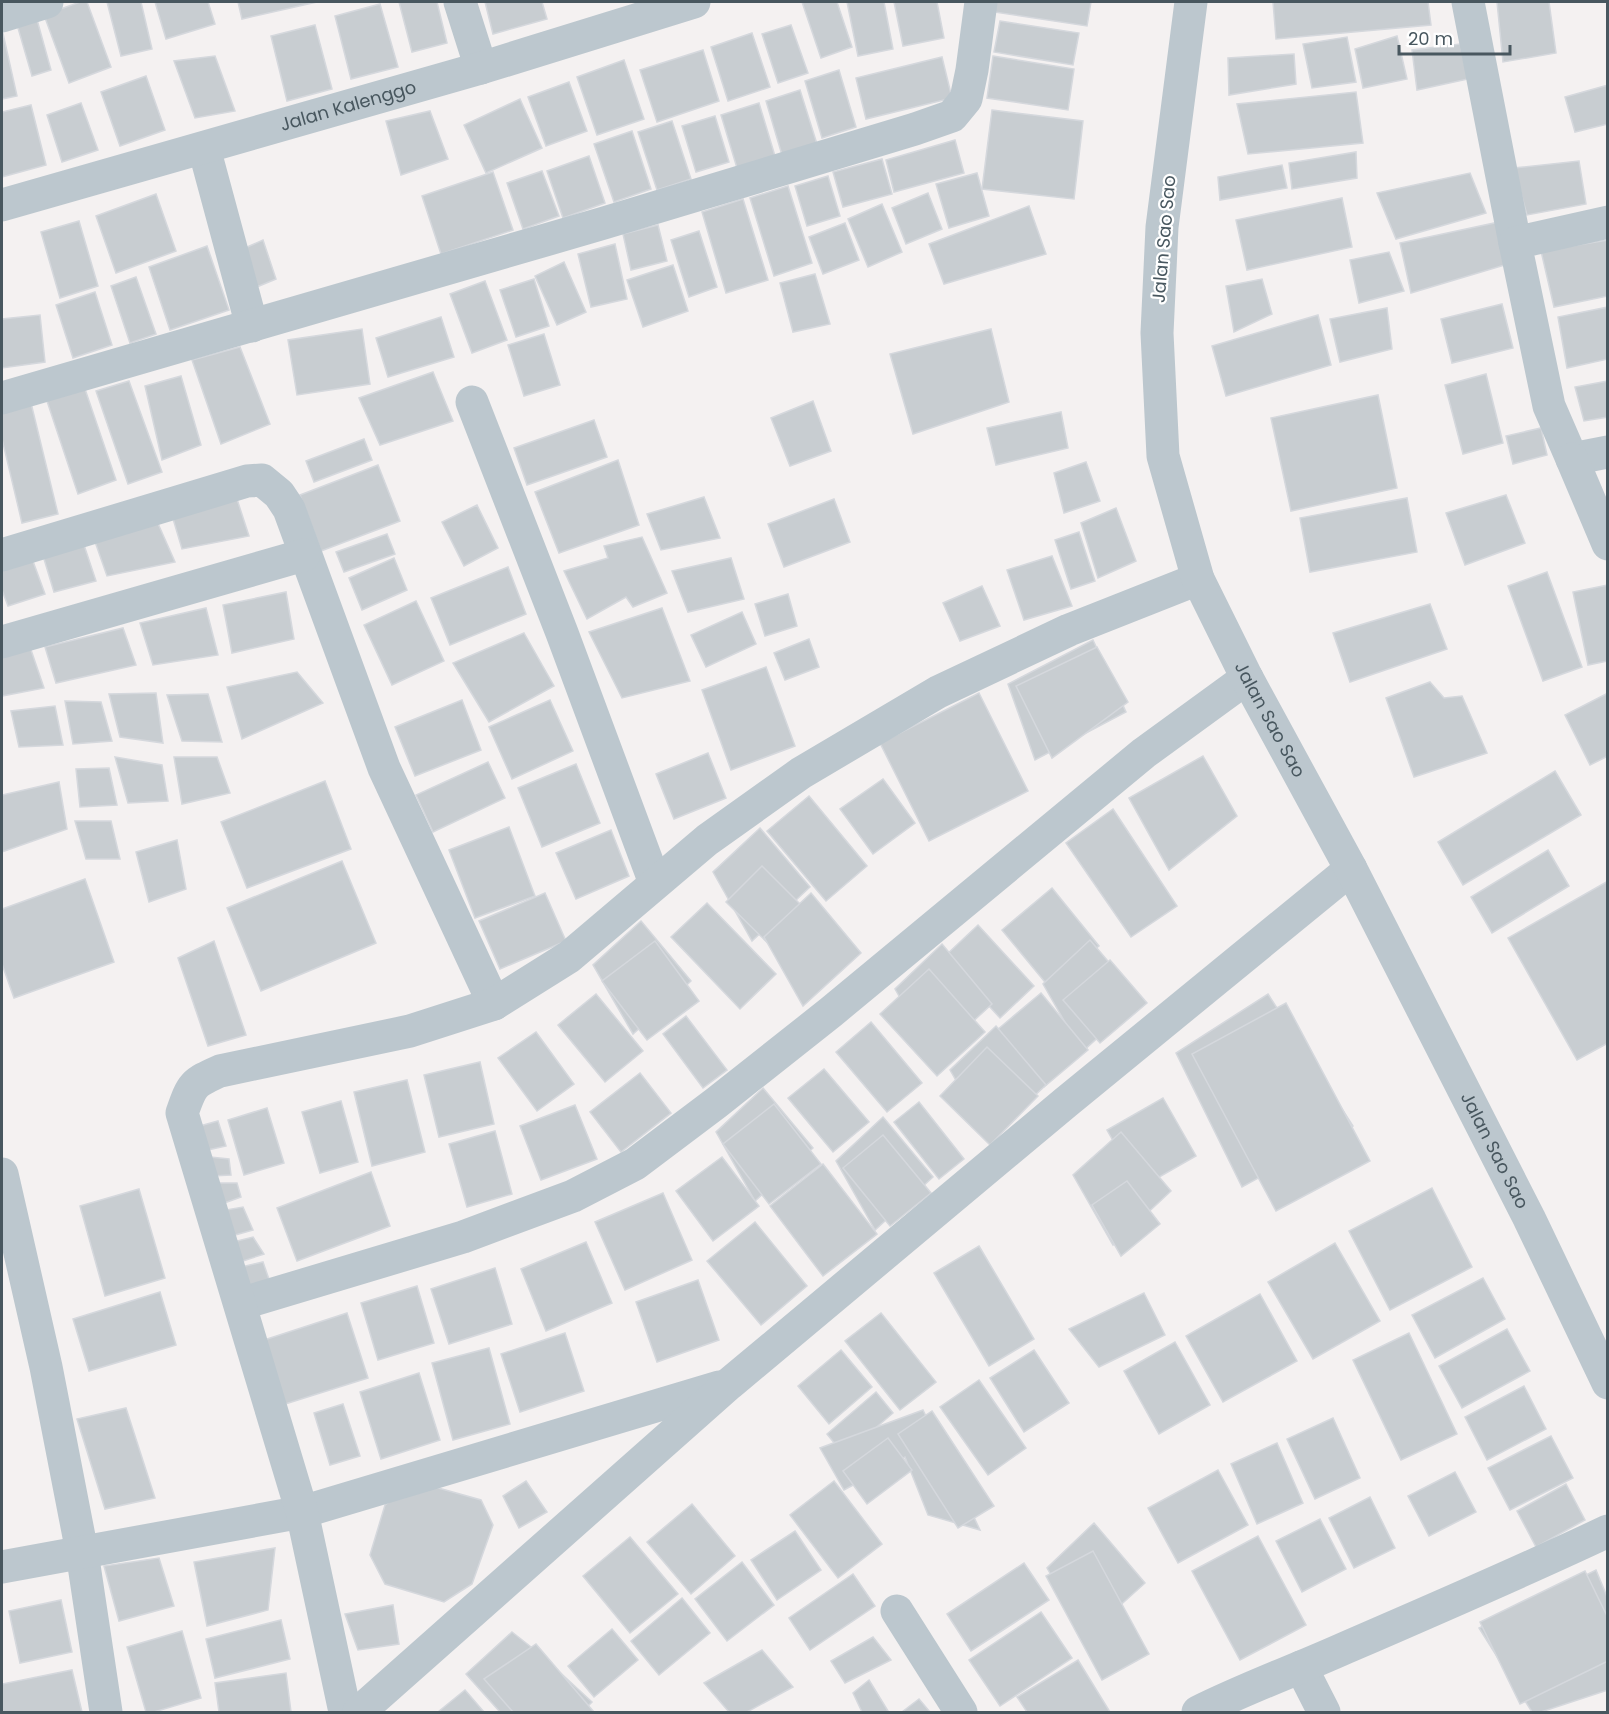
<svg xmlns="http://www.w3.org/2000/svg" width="1609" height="1714" font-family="Poppins,sans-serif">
<rect width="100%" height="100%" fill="#f4f1f1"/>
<g fill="#c8cdd1" stroke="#d5d8dd" stroke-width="1.5">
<polygon points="80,2 87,2 111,67 69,83 44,15"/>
<polygon points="107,2 141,2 152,49 121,56"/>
<polygon points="155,2 208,2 215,24 166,39"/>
<polygon points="238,2 317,2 242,19"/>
<polygon points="399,2 437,2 447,43 412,52"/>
<polygon points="485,2 542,2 547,19 493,34"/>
<polygon points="802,2 837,2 852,47 821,58"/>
<polygon points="847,2 884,2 893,49 858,56"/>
<polygon points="894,2 937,2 944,38 903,46"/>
<polygon points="996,2 1091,2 1087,26 994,12"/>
<polygon points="1273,2 1428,2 1431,25 1276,39"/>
<polygon points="1497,2 1549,2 1556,53 1503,62"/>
<polygon points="380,4 398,67 351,79 335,16"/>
<polygon points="36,16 51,70 32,76 16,21"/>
<polygon points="1000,21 1079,33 1073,65 994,52"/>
<polygon points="315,25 332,89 287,101 271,36"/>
<polygon points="791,25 808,73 778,83 762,34"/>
<polygon points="2,29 17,96 2,99"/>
<polygon points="752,33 770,87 728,101 711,47"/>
<polygon points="1397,36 1407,79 1363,88 1355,49"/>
<polygon points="1347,37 1356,82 1312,88 1303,44"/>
<polygon points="1460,44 1468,79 1417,90 1412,50"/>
<polygon points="703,50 719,101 657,122 640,70"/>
<polygon points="1294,54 1296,84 1229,95 1228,58"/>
<polygon points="215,56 235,111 195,118 174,61"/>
<polygon points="993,56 1074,69 1068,110 987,98"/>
<polygon points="942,57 952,98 866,119 856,78"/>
<polygon points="624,60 644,119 597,135 577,77"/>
<polygon points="839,70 856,127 822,138 805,81"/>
<polygon points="146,76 165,130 120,146 101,92"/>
<polygon points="569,82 587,131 546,146 528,97"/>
<polygon points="1608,85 1608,124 1575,132 1565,97"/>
<polygon points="800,90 817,144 782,155 766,101"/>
<polygon points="1356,92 1363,143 1248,154 1237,104"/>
<polygon points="520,99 542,148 486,173 464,125"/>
<polygon points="81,103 98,150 62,162 47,115"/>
<polygon points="759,103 775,156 737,168 721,115"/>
<polygon points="31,105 46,165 2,177 2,112"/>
<polygon points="992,110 1083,121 1074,199 982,189"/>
<polygon points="430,111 448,159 401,175 386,121"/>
<polygon points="715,116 729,162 696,172 682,126"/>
<polygon points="672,121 691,179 657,190 638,132"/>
<polygon points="632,131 651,189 614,202 594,144"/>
<polygon points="955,140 964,173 894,192 886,160"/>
<polygon points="1356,152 1357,178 1292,189 1289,163"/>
<polygon points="589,156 605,203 563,218 547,171"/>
<polygon points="882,159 892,194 843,207 833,172"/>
<polygon points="1579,161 1586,204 1527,215 1514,168"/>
<polygon points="1282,165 1287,188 1220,200 1218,177"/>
<polygon points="542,171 559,216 523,229 507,183"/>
<polygon points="493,172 513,230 441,254 422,196"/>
<polygon points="977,173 989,216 949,228 936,184"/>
<polygon points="1470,173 1486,213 1396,239 1377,193"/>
<polygon points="828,176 840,216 807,226 795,186"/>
<polygon points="788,186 812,263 774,276 750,198"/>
<polygon points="928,193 942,229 906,244 892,208"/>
<polygon points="156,194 176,251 116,273 96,216"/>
<polygon points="1342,198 1352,247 1247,270 1236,220"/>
<polygon points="743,199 768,280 726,293 702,212"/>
<polygon points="882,204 902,252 868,267 848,219"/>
<polygon points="1029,206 1046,254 944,284 929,244"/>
<polygon points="79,221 98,286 60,298 41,232"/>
<polygon points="1499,222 1508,264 1411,293 1400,243"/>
<polygon points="845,223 859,260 823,274 809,237"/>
<polygon points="658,225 667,261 631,270 623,234"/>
<polygon points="699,231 717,287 689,297 671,240"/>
<polygon points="263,240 276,279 247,291 236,252"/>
<polygon points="1608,240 1608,296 1554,307 1541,251"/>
<polygon points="615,244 627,299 591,307 578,254"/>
<polygon points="207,246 229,310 170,330 149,267"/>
<polygon points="1389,252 1404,291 1359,303 1350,260"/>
<polygon points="564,262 586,312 557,325 535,276"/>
<polygon points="673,265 688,311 643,327 627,280"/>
<polygon points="815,274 830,324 793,332 780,283"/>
<polygon points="136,277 156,334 130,343 111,286"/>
<polygon points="534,279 549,326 516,337 500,290"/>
<polygon points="1262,279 1272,314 1234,332 1226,286"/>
<polygon points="485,281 507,340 472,353 450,294"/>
<polygon points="95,292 112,345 73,358 56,305"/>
<polygon points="1502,304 1513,348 1452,363 1441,319"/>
<polygon points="1608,307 1608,359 1567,368 1558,317"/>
<polygon points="1387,308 1392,349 1340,362 1330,319"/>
<polygon points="40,315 45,362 2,368 2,319"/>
<polygon points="1318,315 1331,365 1226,396 1212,346"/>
<polygon points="441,317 454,357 388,377 376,338"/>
<polygon points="362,329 370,384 297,395 288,340"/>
<polygon points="991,329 1009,402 913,434 890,354"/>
<polygon points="544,334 560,385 524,396 508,345"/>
<polygon points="240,347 270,424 221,444 192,360"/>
<polygon points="433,372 453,421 380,445 359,398"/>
<polygon points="1486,374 1503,443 1463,454 1445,385"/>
<polygon points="181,376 201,445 162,460 145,386"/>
<polygon points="129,381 162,472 128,484 96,391"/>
<polygon points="1608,381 1608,417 1584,421 1575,387"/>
<polygon points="85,389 116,480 78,494 46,398"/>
<polygon points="1378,395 1397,488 1291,511 1271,418"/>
<polygon points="813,401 831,451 790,466 771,418"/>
<polygon points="31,403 58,514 22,523 2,439 2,410"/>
<polygon points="1061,412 1068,448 996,465 987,428"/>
<polygon points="594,420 607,457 527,485 514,448"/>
<polygon points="1541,428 1547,455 1513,464 1506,436"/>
<polygon points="364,439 372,460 314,482 306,461"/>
<polygon points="618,460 639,525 559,553 535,492"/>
<polygon points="1086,462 1100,501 1064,513 1054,473"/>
<polygon points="378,465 400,521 321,551 300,495"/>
<polygon points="235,493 249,536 182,549 171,512"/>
<polygon points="1506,495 1525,543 1465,565 1446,513"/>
<polygon points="704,497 720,538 661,550 647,514"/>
<polygon points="1407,498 1417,552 1310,572 1300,518"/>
<polygon points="834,499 850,542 784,567 768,524"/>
<polygon points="477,505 498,548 464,566 442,522"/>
<polygon points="1116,508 1136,561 1098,578 1081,523"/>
<polygon points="156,519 175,562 107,576 93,536"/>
<polygon points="1079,532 1095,581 1071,589 1055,540"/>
<polygon points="387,534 395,554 344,572 336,552"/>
<polygon points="642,537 667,593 633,607 626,597 587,619 564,571 608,558 604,546"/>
<polygon points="82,539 96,581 54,592 41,549"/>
<polygon points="30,553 45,594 8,606 2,590 2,561"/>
<polygon points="1052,556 1072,606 1024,620 1007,570"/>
<polygon points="394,558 407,590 362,610 349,578"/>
<polygon points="731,558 744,599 688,612 672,571"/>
<polygon points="508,567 526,614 450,645 431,598"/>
<polygon points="1547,572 1582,667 1543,681 1508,586"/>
<polygon points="1608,585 1608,661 1588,665 1573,592"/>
<polygon points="982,586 1000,626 960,641 943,603"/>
<polygon points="286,592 294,639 232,653 223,605"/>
<polygon points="788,594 797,626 765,636 755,604"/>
<polygon points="416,601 444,661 392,685 364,625"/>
<polygon points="1430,604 1447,649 1350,682 1333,633"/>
<polygon points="206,608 218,655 153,665 140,623"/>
<polygon points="662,608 690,681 622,698 589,632"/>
<polygon points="742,612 756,644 706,667 691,635"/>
<polygon points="123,628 136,665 56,683 45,647"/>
<polygon points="524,633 554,686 489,722 453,663"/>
<polygon points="809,639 819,667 785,680 774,653"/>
<polygon points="1093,640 1126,712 1035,760 1008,684"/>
<polygon points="29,644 44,688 2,696 2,651"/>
<polygon points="1097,647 1128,702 1052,758 1016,686"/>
<polygon points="766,667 795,746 731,770 702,690"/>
<polygon points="297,672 323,703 242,739 227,687"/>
<polygon points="1430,682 1444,698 1462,696 1487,753 1414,777 1386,698"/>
<polygon points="156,693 163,743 120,737 109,694"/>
<polygon points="979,693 1028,791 929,841 880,743"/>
<polygon points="1608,693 1608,756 1590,765 1565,715"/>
<polygon points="208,694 222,742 182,741 167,695"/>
<polygon points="462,700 481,750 415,776 395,727"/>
<polygon points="550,700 573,751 512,779 489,727"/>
<polygon points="65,701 101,702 112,741 73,744"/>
<polygon points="55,706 63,745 19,747 11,711"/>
<polygon points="708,753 726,798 674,819 656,774"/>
<polygon points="1203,756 1237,816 1169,870 1129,798"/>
<polygon points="115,757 162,765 168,801 128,803"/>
<polygon points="174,757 217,757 230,793 182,804"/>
<polygon points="488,762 505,798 433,832 416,795"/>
<polygon points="576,764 600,823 542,847 518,788"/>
<polygon points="109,768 117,805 80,807 76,769"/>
<polygon points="1555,771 1581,815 1463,885 1438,842"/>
<polygon points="883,779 915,823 873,854 840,809"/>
<polygon points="325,781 351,849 247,888 221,822"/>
<polygon points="59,782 67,829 2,852 2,795"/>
<polygon points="809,796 867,866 826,901 767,831"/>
<polygon points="1113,809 1177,906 1131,937 1066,843"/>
<polygon points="75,821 111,821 120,859 86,859"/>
<polygon points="509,827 535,896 475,918 449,850"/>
<polygon points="760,828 810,887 752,941 713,872"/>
<polygon points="611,830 629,876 576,899 556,853"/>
<polygon points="177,840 186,889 149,902 136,852"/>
<polygon points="1548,850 1569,886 1492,933 1471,897"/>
<polygon points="342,861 376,943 261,991 227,908"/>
<polygon points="762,866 816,920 781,956 726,902"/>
<polygon points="85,879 114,962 14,998 2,964 2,909"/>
<polygon points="1608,881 1608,1043 1577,1060 1508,938"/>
<polygon points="1052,888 1099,946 1049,987 1002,930"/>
<polygon points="545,893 566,941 500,969 479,921"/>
<polygon points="811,893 861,953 803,1006 764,937"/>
<polygon points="707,903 776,974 740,1009 671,937"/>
<polygon points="641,921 691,981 633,1034 593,965"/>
<polygon points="978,925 1034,986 1000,1018 944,957"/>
<polygon points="1090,940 1140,999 1082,1052 1043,984"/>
<polygon points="214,941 246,1035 208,1046 178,958"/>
<polygon points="655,941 699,1001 647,1040 602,981"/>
<polygon points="942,944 992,1004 934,1057 895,989"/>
<polygon points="1110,960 1147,1003 1100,1043 1063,1000"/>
<polygon points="929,969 985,1032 937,1076 880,1014"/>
<polygon points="1041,993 1088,1050 1044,1087 997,1030"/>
<polygon points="596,994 643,1051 605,1082 558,1025"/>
<polygon points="1268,994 1353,1126 1242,1187 1176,1053"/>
<polygon points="1286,1003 1370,1161 1276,1211 1192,1054"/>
<polygon points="686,1016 727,1070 703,1088 663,1034"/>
<polygon points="871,1022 922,1083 887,1112 836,1052"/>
<polygon points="996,1026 1046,1085 989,1138 950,1070"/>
<polygon points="536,1032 574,1084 537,1111 498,1058"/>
<polygon points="987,1047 1038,1096 990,1145 940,1096"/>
<polygon points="480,1062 494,1124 439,1137 424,1075"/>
<polygon points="824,1069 869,1122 833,1152 788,1098"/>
<polygon points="640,1073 671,1113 621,1152 590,1112"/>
<polygon points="407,1080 425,1152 372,1166 354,1092"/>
<polygon points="763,1088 813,1148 755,1201 716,1132"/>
<polygon points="1163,1098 1196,1156 1140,1188 1107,1130"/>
<polygon points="341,1101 358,1162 320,1173 302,1112"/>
<polygon points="919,1102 964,1159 939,1179 894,1122"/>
<polygon points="774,1104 821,1164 769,1204 723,1144"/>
<polygon points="575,1105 597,1159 541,1180 520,1126"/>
<polygon points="267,1108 284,1163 244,1175 228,1120"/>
<polygon points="883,1117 933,1177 875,1230 836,1161"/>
<polygon points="218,1121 226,1146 203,1151 196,1127"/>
<polygon points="495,1131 512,1194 467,1207 449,1144"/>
<polygon points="1121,1132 1171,1191 1113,1245 1073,1175"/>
<polygon points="883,1135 931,1193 890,1226 843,1168"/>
<polygon points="210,1157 229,1159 231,1175 211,1176"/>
<polygon points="722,1157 759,1206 713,1241 676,1191"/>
<polygon points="823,1164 877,1234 823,1276 770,1206"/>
<polygon points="371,1172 390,1226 297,1261 277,1208"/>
<polygon points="1127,1181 1160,1224 1121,1256 1092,1205"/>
<polygon points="216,1183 237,1183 241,1197 219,1205"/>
<polygon points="1432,1188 1472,1267 1390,1310 1349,1231"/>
<polygon points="139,1189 165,1278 105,1296 80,1206"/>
<polygon points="663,1193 692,1260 625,1290 595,1222"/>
<polygon points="243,1207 253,1230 228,1237 220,1211"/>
<polygon points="755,1222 807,1286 761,1325 707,1261"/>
<polygon points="253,1237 264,1254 240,1262 233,1242"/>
<polygon points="586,1242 612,1303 546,1331 521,1269"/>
<polygon points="1335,1243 1380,1321 1313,1359 1268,1282"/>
<polygon points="979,1246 1034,1339 989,1366 934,1273"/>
<polygon points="263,1262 271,1285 243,1291 241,1267"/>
<polygon points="495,1268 512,1324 449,1344 431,1289"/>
<polygon points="1483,1278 1505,1319 1435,1358 1412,1315"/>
<polygon points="698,1280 719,1340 657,1362 636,1302"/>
<polygon points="417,1286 434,1343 378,1360 361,1303"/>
<polygon points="160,1292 176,1345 89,1371 73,1319"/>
<polygon points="1144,1293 1165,1335 1099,1367 1069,1329"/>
<polygon points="1260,1294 1297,1361 1223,1402 1186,1336"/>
<polygon points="347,1313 368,1378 282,1405 261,1341"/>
<polygon points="881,1313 936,1382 900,1410 845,1341"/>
<polygon points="1507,1329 1530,1371 1462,1408 1439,1366"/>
<polygon points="565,1333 584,1391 520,1412 501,1354"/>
<polygon points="1409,1333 1457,1434 1401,1460 1353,1360"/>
<polygon points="1175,1342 1210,1405 1159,1434 1124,1371"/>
<polygon points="489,1348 510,1424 453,1440 432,1363"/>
<polygon points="841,1350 872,1387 829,1424 798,1386"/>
<polygon points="1034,1350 1069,1403 1024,1432 990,1378"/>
<polygon points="419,1373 440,1440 381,1459 360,1392"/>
<polygon points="979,1380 1026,1448 988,1475 940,1407"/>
<polygon points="1524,1386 1546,1429 1487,1460 1465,1417"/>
<polygon points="876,1392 893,1413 844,1455 827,1434"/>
<polygon points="343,1404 360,1456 330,1465 314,1413"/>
<polygon points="126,1408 155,1498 105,1509 77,1419"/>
<polygon points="923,1410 980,1530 928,1515 905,1457 844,1490 820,1448"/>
<polygon points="932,1411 994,1506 958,1528 898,1434"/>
<polygon points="1333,1418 1360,1478 1315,1499 1287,1439"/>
<polygon points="1551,1436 1573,1478 1510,1510 1488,1468"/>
<polygon points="888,1438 912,1470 867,1504 843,1471"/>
<polygon points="1277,1443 1303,1503 1257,1524 1231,1464"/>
<polygon points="1218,1470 1248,1525 1178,1563 1148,1508"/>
<polygon points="1455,1472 1476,1512 1429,1536 1408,1496"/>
<polygon points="526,1481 547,1512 519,1528 503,1496"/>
<polygon points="834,1481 882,1544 838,1578 790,1515"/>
<polygon points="417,1482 481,1500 493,1525 472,1584 444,1602 385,1584 370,1555 385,1505"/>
<polygon points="1566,1484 1585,1520 1536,1547 1517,1511"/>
<polygon points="1370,1497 1395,1548 1354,1568 1329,1518"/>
<polygon points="692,1504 735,1556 691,1594 647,1542"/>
<polygon points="1320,1519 1346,1569 1302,1592 1276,1541"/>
<polygon points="1094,1523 1145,1583 1086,1636 1047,1568"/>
<polygon points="795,1531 821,1570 777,1600 751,1560"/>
<polygon points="1258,1536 1306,1625 1240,1660 1192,1571"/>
<polygon points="630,1537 678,1594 630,1633 583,1576"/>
<polygon points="275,1548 268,1610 207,1626 194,1562"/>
<polygon points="1093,1551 1149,1654 1102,1680 1046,1576"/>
<polygon points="159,1558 174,1606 119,1621 104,1566"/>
<polygon points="742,1562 774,1605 727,1641 695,1599"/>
<polygon points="1024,1563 1049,1600 971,1651 947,1614"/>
<polygon points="1596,1570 1608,1599 1608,1690 1541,1712 1532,1712 1479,1628"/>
<polygon points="1585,1571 1608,1618 1608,1661 1520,1704 1480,1622"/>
<polygon points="853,1574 875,1606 810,1650 789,1618"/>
<polygon points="682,1598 710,1633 659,1675 631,1641"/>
<polygon points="61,1600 72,1652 20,1663 9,1611"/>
<polygon points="393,1605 399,1644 358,1650 345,1614"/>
<polygon points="1041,1612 1072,1658 1000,1706 969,1660"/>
<polygon points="281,1620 290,1659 215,1678 206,1639"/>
<polygon points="612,1629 638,1660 594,1697 568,1666"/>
<polygon points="182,1631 201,1698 154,1712 146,1712 127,1647"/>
<polygon points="512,1632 540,1654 592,1702 582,1712 500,1712 466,1674"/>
<polygon points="873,1637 891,1660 845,1683 831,1661"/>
<polygon points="536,1644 594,1712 513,1712 484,1679"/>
<polygon points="762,1650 793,1687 747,1712 729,1712 704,1683"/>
<polygon points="1078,1660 1110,1712 1027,1712 1017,1697"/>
<polygon points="72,1670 82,1712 2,1712 2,1684"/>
<polygon points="286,1673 291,1712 219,1712 215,1683"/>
<polygon points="869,1680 888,1711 886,1712 862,1712 853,1693"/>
<polygon points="465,1690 484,1712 438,1712"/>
<polygon points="919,1699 930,1712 902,1712"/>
</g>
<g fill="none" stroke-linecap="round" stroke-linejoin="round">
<g stroke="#bcc7ce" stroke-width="33">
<polyline points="460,2 481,68"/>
<polyline points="1468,2 1515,243"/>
<polyline points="2,16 47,2"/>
<polyline points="204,148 252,326"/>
<path id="s1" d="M2 205 481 68 694 2"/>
<polyline points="1608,222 1515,243 1549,406 1572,459 1608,452"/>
<polyline points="2,398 604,223 915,129 952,116 966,99 972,70 981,2"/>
<polyline points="472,402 562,633 655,883"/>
<polyline points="1572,459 1608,544"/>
<polyline points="2,555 247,481 262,480 279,494 289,509 384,768 494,1004"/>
<polyline points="2,642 304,555"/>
<polyline points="2,1174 46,1367 82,1552 106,1712"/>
<polyline points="240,1304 463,1237 573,1196 635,1164 716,1103 831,1012 1144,753 1247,678"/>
<polyline points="2,1567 302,1512 719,1387"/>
<polyline points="897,1611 961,1712"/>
<polyline points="1301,1667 1324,1712"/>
<path d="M345 1712 302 1512 182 1113C192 1084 193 1083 220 1071L410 1031 494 1004 569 957 707 840 801 773 938 692 1069 630 1198 579"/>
<polyline points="359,1712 729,1384 1065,1103 1351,869"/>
<path d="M1198 1712C1246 1688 1296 1670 1345 1648 1433 1610 1521 1572 1608 1531"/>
</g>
<path stroke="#bcc7ce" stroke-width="33" id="s2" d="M1191 2 1162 227 1157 333 1163 456 1198 579 1247 678 1351 869 1529 1218 1608 1383"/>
</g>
<g text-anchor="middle" stroke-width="4.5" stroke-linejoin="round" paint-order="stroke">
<g font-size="18" fill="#48575f" stroke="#fff">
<text dy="6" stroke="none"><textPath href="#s1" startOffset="360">Jalan Kalenggo</textPath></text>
<text transform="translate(1164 239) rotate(-85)" y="6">Jalan Sao Sao</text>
<text dy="6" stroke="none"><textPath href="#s2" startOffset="742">Jalan Sao Sao</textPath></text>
<text dy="6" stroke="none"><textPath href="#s2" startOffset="1228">Jalan Sao Sao</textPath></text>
</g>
</g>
<rect width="1609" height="1714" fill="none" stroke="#48575f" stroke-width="6"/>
<path d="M1399 45v9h111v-9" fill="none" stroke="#48575f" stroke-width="3"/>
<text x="1408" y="45" font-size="18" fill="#48575f" stroke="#ffffff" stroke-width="4.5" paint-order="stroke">20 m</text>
</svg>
